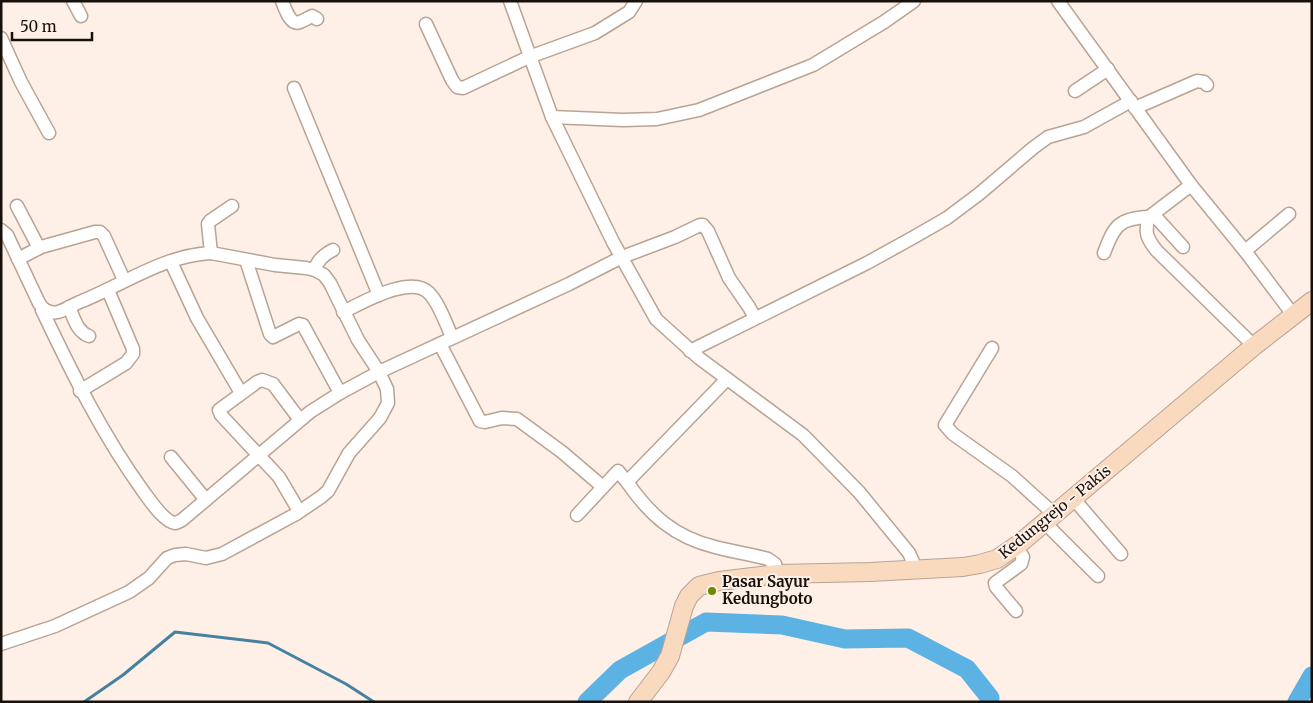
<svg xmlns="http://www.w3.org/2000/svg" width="1313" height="703" font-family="Merriweather,serif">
<rect width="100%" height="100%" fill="#fef0e7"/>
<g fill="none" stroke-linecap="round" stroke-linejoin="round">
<polyline stroke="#4781a2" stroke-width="3" points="84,702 123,675 175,632 268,643 346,684 374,702"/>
<g stroke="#5bb2e3" stroke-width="19">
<polyline points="587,702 620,670 706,622 782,625 845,639 908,638 967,669 990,698 989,702"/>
<polyline points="1297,702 1312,676"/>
</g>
<defs>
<g id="street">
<polyline points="73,1 81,16"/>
<path d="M282 1C285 8 290 26 300 22 305 20 308 18 312 16L317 19"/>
<polyline points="510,1 552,117 613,242 656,319 699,358 803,435 859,492 909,553 913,562 910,569"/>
<polyline points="1058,1 1191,185 1245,251 1294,316"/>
<polyline points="426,24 452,80 457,87 463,88 529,57 595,33 629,12 636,1"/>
<polyline points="1,38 21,82 49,133"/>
<polyline points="294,88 379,295"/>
<polyline points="1075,91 1108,69"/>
<polyline points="1135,108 1197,81 1204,82 1207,85"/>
<polyline points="552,117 623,120 657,119 699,110 813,65 884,22 914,1"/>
<path d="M1191 185 1149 217C1144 232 1147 239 1157 251L1254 346"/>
<polyline points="17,206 39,248"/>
<polyline points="1153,214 1183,247"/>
<path d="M1 230 7 235 39 303C43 310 49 314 58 312 66 310 74 304 82 301 124 284 165 255 211 253L275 265 306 268 315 270 324 275 330 283 358 340 379 372 569 284 622 257 675 237 700 225H703L708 231 729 278 749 307 755 318"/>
<polyline points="1245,251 1289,214"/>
<polyline points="211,253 208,224 210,221 232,206"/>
<path d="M1104 253C1114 226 1119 218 1149 217"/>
<polyline points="18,259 41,247 95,232 100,232 104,236 124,280"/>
<polyline points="246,260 270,334 273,337 299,324 303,325 340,393"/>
<polyline points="171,262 197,318 241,393"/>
<path d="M315 270C317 260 325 254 333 250"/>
<path d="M69 307C74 318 77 332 89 336"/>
<path d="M343 312C362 303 411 274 429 293 439 303 446 324 452 337"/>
<polyline points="440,344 480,421 485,422 502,418 517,419 562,452 603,487"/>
<polyline points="992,348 945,425 953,434 1012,476 1054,514"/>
<polyline points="690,351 867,263 914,237 947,218 979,194 1033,148 1048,137 1084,127 1131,101"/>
<path d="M727 379 627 482C650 515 674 537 715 547 733 552 751 554 768 559L775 564 778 574"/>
<polyline points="80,391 126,363 133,354 133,349 108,290"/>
<polyline points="171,457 206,500"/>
<polyline points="1073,498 1121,554"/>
<polyline points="299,511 279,477 221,415 219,410 257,382 262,380 273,384 300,420"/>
<polyline points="577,515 618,471 627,482"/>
<polyline points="1045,523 1098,576"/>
<polyline points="1016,546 1023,557 1021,564 995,583 996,587 1016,611"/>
<path d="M1 644 55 626 129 592 149 578 167 558 175 555 186 554 206 558 222 554 296 514 321 497 328 491 349 453 380 418 388 403 387 389 379 372 340 393 310 412 182 520C180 521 177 523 175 523 164 522 149 499 143 491 102 434 72 373 42 310"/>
</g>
<polyline id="secondary" points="638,702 661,672 670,656 684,606 689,596 699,586 719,581 778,574 870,572 963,567 980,564 997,559 1019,544 1254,346 1312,301"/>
</defs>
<use href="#street" stroke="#b8a394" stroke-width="15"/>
<use href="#secondary" stroke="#b8a394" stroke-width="20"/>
<use href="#street" stroke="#fff" stroke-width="12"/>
<use href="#secondary" stroke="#f9dabf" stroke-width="18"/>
</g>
<circle fill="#6e8a03" stroke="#fef0e7" stroke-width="2" cx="712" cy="591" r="5"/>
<g text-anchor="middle" stroke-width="4" stroke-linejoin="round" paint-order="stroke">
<g font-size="15" fill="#18100b" stroke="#fef0e7">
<text transform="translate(1055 512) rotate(-39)" y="5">Kedungrejo - Pakis</text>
</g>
<g font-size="15" font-weight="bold" fill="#18100b" stroke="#fef0e7" text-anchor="start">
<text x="722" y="587">Pasar Sayur<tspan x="722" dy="17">Kedungboto</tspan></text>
</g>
</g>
<rect width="1313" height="703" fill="none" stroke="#18100b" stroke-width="5"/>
<path d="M12 32v8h80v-8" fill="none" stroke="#18100b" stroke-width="2.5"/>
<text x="20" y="32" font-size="15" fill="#18100b" stroke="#fef0e7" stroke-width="4" paint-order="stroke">50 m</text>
</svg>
